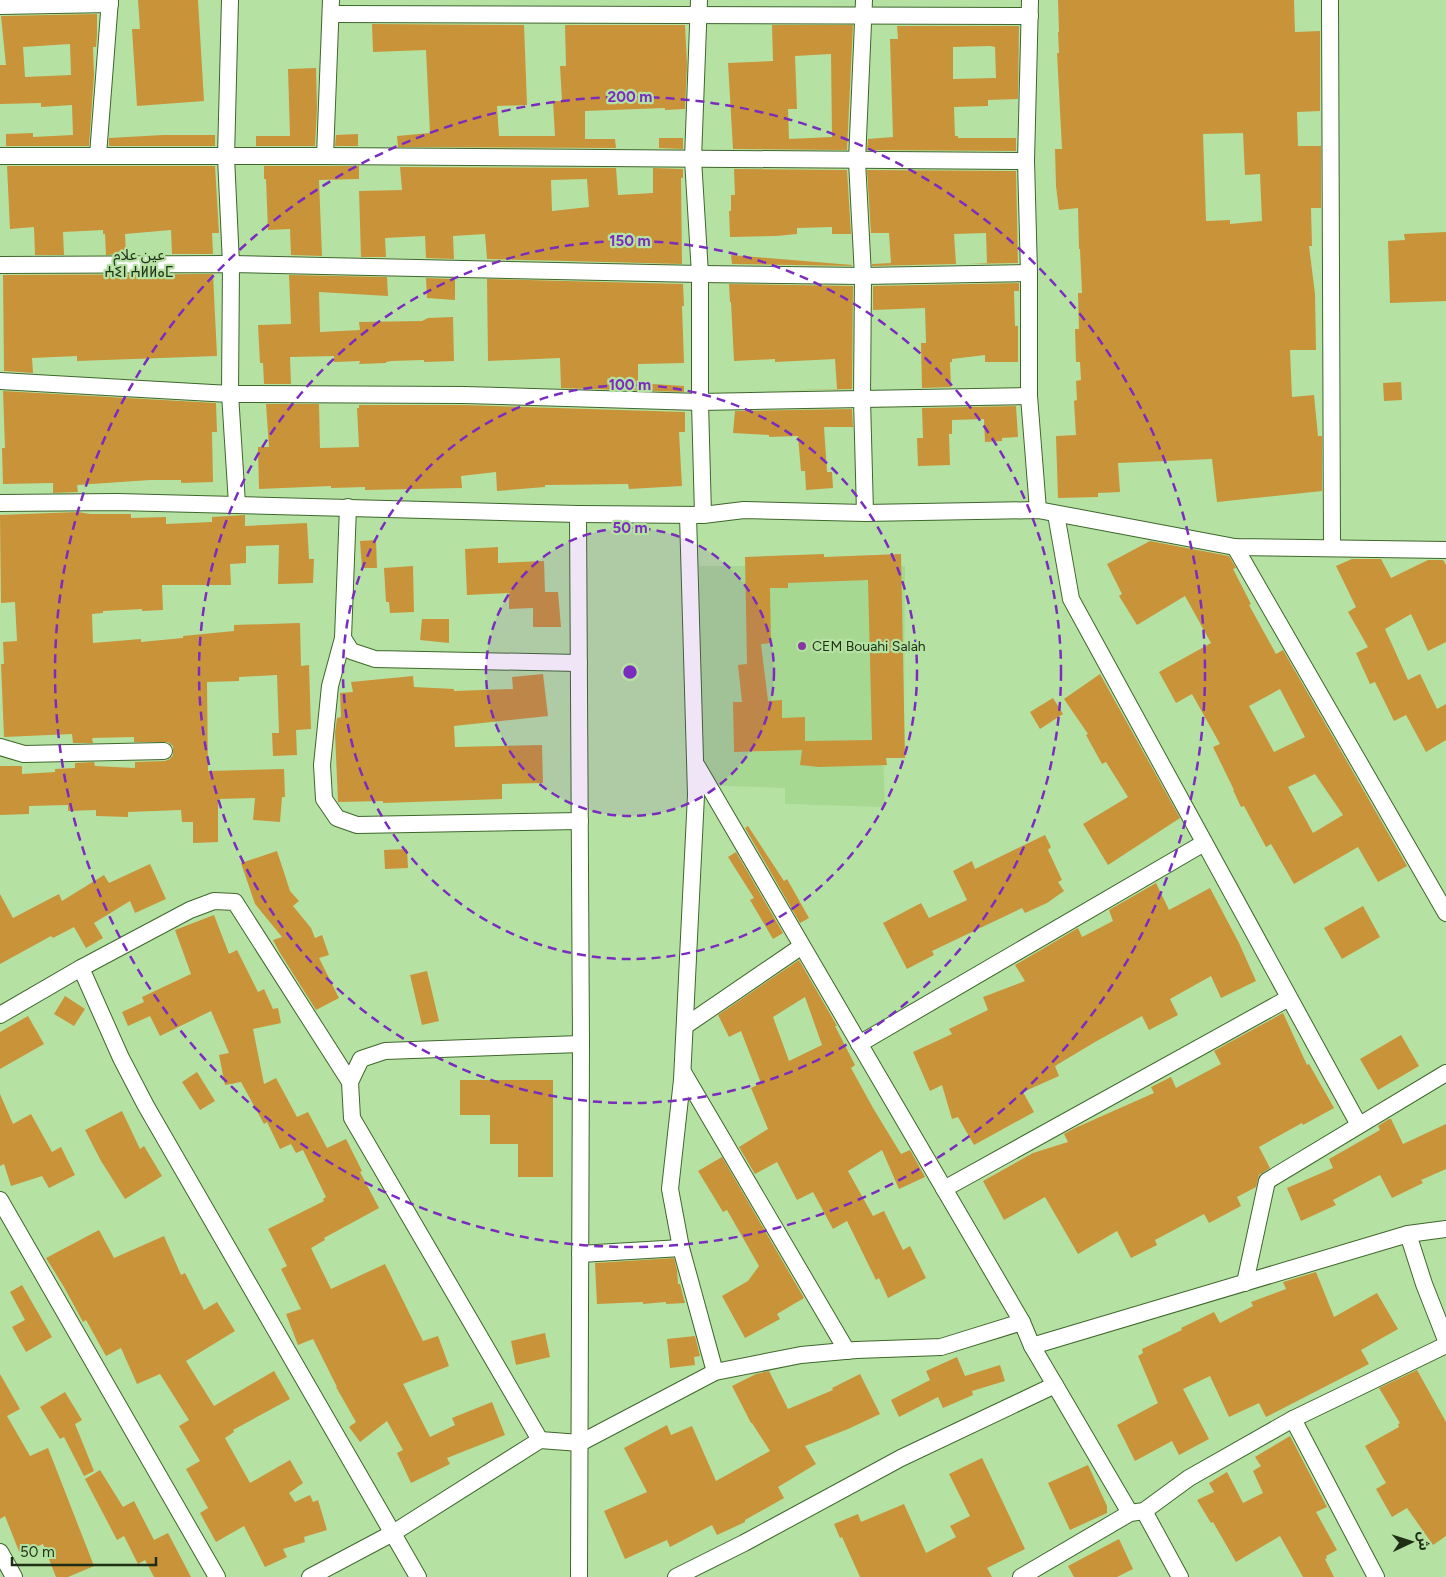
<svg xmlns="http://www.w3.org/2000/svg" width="1446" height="1577" font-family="Figtree,'Noto Sans Arabic','Noto Sans Tifinagh',sans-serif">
<rect width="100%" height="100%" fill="#b5e2a2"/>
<polygon fill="#a7d891" points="699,566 905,566 904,727 882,728 885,807 785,804 785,788 701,785"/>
<g fill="#c9933a" fill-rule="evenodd">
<polygon points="138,0 198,0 204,101 137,106 132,29 140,29"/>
<path d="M1058 0H1294L1295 32 1320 31V111L1297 112 1298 146H1321V208H1311L1312 246H1309L1315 294 1316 350H1290L1292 397 1314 395 1318 436H1322V491L1217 502 1212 459 1118 463 1120 492 1098 493V497L1058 498 1056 436 1076 435 1074 401 1077 400 1076 381 1081 380 1080 362H1076L1075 329H1079L1078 293H1082L1080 249H1079L1078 208 1059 210 1056 186 1055 149H1062L1057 53H1059L1058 32H1059ZM1243 133 1245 175 1260 174 1262 221 1230 224V220L1206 221 1203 134Z"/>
<path d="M97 14V36L96 47H93L94 75 89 146H6V134L33 133V137L73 135 72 105 41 107V103L0 104V65H6L1 16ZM70 44 71 75 25 77 23 47Z"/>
<polygon points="372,24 524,25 527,105 497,106 499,136 555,136 553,101 562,101 560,66 566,66 565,25 685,25 687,64 685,109 665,110 665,108 585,111 585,139 615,139 616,148 398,147 397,136 430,133 426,50 373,52"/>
<path d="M772 25H853L847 150 733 149 728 63 773 61ZM831 54 832 137 789 139 788 109H797L795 56Z"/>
<path d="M897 26H1019L1018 99 988 100V106L954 107 955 136H958V138H1016V151L867 150 868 139 893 137 890 39H898ZM990 46 995 47 996 78 953 79V47Z"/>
<polygon points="316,68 317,108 315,146 256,146 256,136 290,136 288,69"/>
<polygon points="358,134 358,146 335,146 336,135"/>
<polygon points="163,135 215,135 215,146 109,146 109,138"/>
<polygon points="659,138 683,138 683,149 659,148"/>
<polygon points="7,166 215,166 219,233 212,233 213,254 172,254 171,230 125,234 126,254 106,255 105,234 103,234 103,230 63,232 64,255 35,255 34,227 10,229"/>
<polygon points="264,166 359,166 359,179 319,180 322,256 291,255 290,229 268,230 266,179 264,179"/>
<path d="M400 167 616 168 618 195 653 193V168L683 169V178H681L682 264 487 259 485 234 453 236 454 259 426 258 425 236 385 238 386 257H361L359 191 402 190ZM587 179 589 207 552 211 551 180Z"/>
<polygon points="734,169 847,170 851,234 832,234 832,227 797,228 797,234 776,236 730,237 729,211 731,211 731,195 735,195"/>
<polygon points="867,170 1016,171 1018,263 967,264 987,263 986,233 954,234 956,264 872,266 872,264 891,263 889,233 871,233"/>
<polygon points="1446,232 1446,301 1390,303 1388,241 1405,240 1404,234"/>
<polygon points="731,255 852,265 852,266 732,264"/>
<polygon points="213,274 217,356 77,361 77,356 32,358 33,373 4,371 3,275"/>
<polygon points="289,275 387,277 388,296 319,292 320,332 360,330 359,322 422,321 428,318 453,317 454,361 424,362 424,360 391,361 386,362 386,363 359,364 360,361 334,362 334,356 290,357 291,384 264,384 263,363 260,363 258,325 291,324"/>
<polygon points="426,278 455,279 455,300 427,298"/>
<polygon points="487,279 683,284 684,306 682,306 684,363 638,364 638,383 684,386 684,392 561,388 560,358 488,361"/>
<polygon points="1019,283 1019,291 1014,291 1015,326 1018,326 1018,362 985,362 985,355 952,359 952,362 950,362 951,387 922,388 921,343 926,343 925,308 873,310 873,286"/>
<polygon points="729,284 853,286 852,389 766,391 837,389 835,359 775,362 775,359 734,361 731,302 730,302"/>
<polygon points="1401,382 1402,400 1384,401 1383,383"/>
<polygon points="3,391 216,403 217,432 212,432 213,482 181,483 181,480 150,480 77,485 78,492 53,493 53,483 3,484 2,448 5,448"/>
<polygon points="266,404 319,404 320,448 359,447 357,408 359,408 359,405 464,405 685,412 685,432 679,432 682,486 629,489 628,484 545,485 545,487 497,491 496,472 461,476 462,488 365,490 365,487 331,488 331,486 259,489 258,447 269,447"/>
<polygon points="1016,406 1018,437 1002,438 1002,441 985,442 984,419 952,420 952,434 949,434 950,465 918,466 917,438 923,438 922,408"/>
<polygon points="852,409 853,427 824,427 827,472 832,472 833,488 806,490 805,471 801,471 798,436 769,437 769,435 733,433 735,411"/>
<polygon points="78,512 90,514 131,514 131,518 166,517 166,524 212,522 212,517 245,515 245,526 307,523 309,559 314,559 313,583 278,584 279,545 246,546 246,563 230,564 231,585 162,585 163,610 142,611 142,609 103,611 103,613 92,614 93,643 141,639 141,642 183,638 183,636 234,631 234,625 300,623 301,666 309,665 311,729 296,730 297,755 273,756 272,733 279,733 277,675 239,677 239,681 207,682 208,771 284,769 285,797 282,797 280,822 253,820 255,798 218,799 218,842 193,843 193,822 182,822 181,810 128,812 128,817 96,816 96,810 68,811 68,805 29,806 29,814 0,815 0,766 22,766 22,774 55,772 55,769 75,768 75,763 94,762 95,766 135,768 135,762 165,761 170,759 173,755 173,746 168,742 134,742 134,737 92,738 93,743 73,743 72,734 4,737 1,664 4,664 3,642 17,641 15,602 1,603 0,515"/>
<polygon points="376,540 377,568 362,568 360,541"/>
<path d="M1150 541 1229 556 1236 568 1233 569 1251 604 1249 605 1276 654 1283 650 1407 866 1378 882 1358 847 1294 884 1271 844 1266 847 1244 806 1241 807 1233 790H1234L1213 747 1220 744 1192 694 1176 703 1159 672 1211 643 1185 596 1137 625 1119 596 1122 594 1107 564ZM1280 689 1305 737 1274 752 1249 706ZM1315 774 1343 815 1313 833 1288 787Z"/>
<polygon points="498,547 498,563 544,561 545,592 558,592 561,627 533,627 533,608 509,609 509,593 467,595 465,549"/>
<path d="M824 554V557L901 554 905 758H886L887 765 819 767 800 765 802 750 734 752 733 702H742L738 665 747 664 745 557ZM868 580 872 740 805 741V717L782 718V700L768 701 761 644 771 643 770 588H788V583Z"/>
<polygon points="1352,559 1381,559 1391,578 1428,560 1443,560 1446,565 1446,642 1428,651 1411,614 1385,629 1408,680 1420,674 1437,709 1446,704 1446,740 1426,752 1406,715 1394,721 1375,682 1370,684 1356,653 1368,647 1348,612 1356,607 1336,566"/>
<polygon points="413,566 414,612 390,613 389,602 386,602 384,568"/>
<polygon points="422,619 449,619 449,643 420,640"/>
<polygon points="543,674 548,716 454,726 455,747 542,745 543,783 502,784 502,799 383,803 383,801 338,802 335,733 337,718 341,717 340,693 353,692 351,682 413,676 414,687 454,689 454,691 513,689 512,677"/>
<polygon points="1100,674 1180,818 1108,865 1083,824 1128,797 1106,762 1102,764 1086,735 1088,734 1064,699"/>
<polygon points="1053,698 1063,714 1040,729 1030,712"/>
<polygon points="748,826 784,881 787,879 809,918 800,923 745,828"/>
<polygon points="1045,835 1051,847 1048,850 1062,880 1058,882 1064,891 1047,903 1025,913 1022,908 932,951 934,955 907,969 883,923 921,903 929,918 967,900 953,871 972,861 975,869"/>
<polygon points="407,849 408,868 385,869 384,850"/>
<polygon points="277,851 290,891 299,901 293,906 311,928 315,938 322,935 329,955 319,958 339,998 316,1010 280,953 273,940 282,937 255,904 241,863"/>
<polygon points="736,852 783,933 773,939 750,900 754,898 728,857"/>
<polygon points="150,864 166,899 135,913 130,901 94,923 103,938 86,948 74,927 53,938 51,936 0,964 0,894 13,918 59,894 62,901 104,875 109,883"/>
<polygon points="1156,883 1169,910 1210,888 1239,943 1256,981 1221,998 1211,976 1170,999 1178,1015 1149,1030 1142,1016 1095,1042 1055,1066 1059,1076 1023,1092 1034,1112 974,1145 958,1117 952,1119 942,1085 930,1091 913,1052 952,1034 949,1029 988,1010 983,997 1025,981 1015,965 1078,928 1082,937 1113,921 1109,910"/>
<polygon points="1363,906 1380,937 1342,959 1324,928"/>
<polygon points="214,915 229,954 237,950 258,992 264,989 273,1009 278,1008 281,1023 253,1029 264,1084 276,1078 297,1117 308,1112 327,1148 346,1139 362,1171 360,1172 379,1208 324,1238 325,1240 311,1248 331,1289 385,1264 423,1341 438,1336 449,1366 403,1384 430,1437 455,1425 452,1418 492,1402 505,1435 447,1458 450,1464 411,1483 397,1453 403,1450 387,1421 360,1442 349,1427 356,1422 336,1387 337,1387 313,1339 298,1345 286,1314 301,1309 281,1269 287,1266 268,1229 324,1201 323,1199 326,1197 303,1150 296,1153 291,1144 280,1149 267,1122 264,1124 241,1082 225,1085 219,1055 229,1053 211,1011 160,1036 150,1016 128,1026 122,1012 144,1002 142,997 191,974 175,930"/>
<path d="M799 960 837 1026H835L855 1065 851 1068 873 1108 901 1154 910 1150 925 1177 899 1189 882 1150 848 1171 873 1216 884 1211 903 1250 910 1246 926 1278 888 1298 879 1278 876 1280 847 1221 833 1229 813 1192 797 1200 777 1162 755 1174 739 1147 768 1129 751 1088 761 1083 741 1031 729 1037 718 1015ZM805 997 822 1045 789 1061 773 1017Z"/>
<polygon points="427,971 439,1021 422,1025 410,975"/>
<polygon points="65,996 85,1009 74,1026 54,1014"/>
<polygon points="1283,1013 1307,1065 1309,1064 1334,1108 1303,1125 1302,1123 1259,1147 1270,1168 1259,1175 1256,1187 1237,1197 1241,1206 1209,1223 1204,1214 1155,1240 1157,1245 1131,1258 1117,1231 1078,1254 1045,1197 1004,1220 983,1181 1033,1153 1068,1142 1064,1134 1075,1128 1154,1093 1151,1087 1171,1077 1176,1088 1221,1064 1214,1051"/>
<polygon points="28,1016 44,1044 0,1069 0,1032"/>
<polygon points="1401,1035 1419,1066 1378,1090 1360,1059"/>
<polygon points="197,1072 215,1101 200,1110 182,1082"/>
<polygon points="460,1080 553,1080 553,1177 518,1177 518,1144 490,1144 490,1115 460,1115"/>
<polygon points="0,1094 13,1124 31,1114 52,1152 61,1147 75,1175 49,1188 42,1176 11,1186 4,1164 0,1166"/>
<polygon points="122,1111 140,1149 144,1146 162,1176 125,1199 101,1161 85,1130"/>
<polygon points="1389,1119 1391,1119 1403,1144 1446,1124 1446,1169 1421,1180 1423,1183 1392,1198 1380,1175 1333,1200 1336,1205 1301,1221 1287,1188 1333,1168 1329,1159 1380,1130 1378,1126"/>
<polygon points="722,1157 804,1298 777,1314 780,1319 745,1338 722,1296 748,1281 759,1266 727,1210 723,1212 698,1171"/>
<polygon points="99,1230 114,1258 164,1236 181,1275 185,1273 204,1310 217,1302 235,1331 186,1361 214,1406 274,1371 290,1399 233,1430 234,1432 225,1438 250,1483 290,1460 303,1483 289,1493 295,1502 310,1495 313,1502 318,1500 327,1530 304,1537 305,1542 283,1549 287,1557 265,1567 244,1526 216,1542 200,1513 208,1508 186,1469 200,1461 179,1426 189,1420 160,1374 137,1384 121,1348 106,1356 86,1320 83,1322 64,1287 46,1258"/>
<polygon points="674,1258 677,1270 678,1284 680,1284 685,1303 666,1304 666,1302 643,1304 643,1302 597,1304 595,1263"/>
<polygon points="1316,1272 1334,1317 1377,1293 1398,1329 1361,1350 1369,1364 1266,1417 1259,1403 1229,1417 1210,1376 1183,1389 1209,1439 1179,1455 1172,1441 1135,1461 1117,1425 1158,1403 1138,1356 1143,1353 1142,1349 1182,1330 1181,1328 1214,1312 1220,1323 1253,1306 1251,1302 1286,1289 1283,1282"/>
<polygon points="22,1285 52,1337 26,1352 12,1327 25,1320 10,1292"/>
<polygon points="545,1333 550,1357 516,1365 511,1341"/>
<polygon points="695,1336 700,1356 694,1357 695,1365 670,1368 667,1339"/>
<polygon points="957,1357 965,1376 1000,1365 1005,1381 972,1391 973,1395 943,1408 938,1397 899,1417 891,1400 930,1380 926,1371"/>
<polygon points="1417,1370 1446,1422 1446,1536 1433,1545 1407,1508 1392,1517 1376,1489 1386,1483 1365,1446 1399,1427 1398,1424 1400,1423 1379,1388"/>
<polygon points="769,1371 788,1409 833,1390 832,1388 860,1374 880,1414 848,1429 805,1446 816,1464 778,1487 784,1498 745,1520 745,1522 717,1535 712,1525 670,1547 667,1540 625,1559 604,1511 647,1492 624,1448 667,1425 671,1435 692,1426 716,1481 770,1451 752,1423 751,1423 732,1386 756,1374"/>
<polygon points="0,1374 20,1409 7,1416 30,1456 48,1448 94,1566 68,1577 56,1577 43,1544 20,1554 5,1516 0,1519"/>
<polygon points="65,1392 82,1420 75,1424 94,1471 84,1476 64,1437 60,1439 40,1407"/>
<polygon points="1290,1436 1327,1507 1316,1512 1337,1550 1326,1556 1327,1558 1325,1559 1334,1577 1303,1577 1280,1536 1236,1562 1213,1522 1211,1523 1197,1500 1214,1492 1209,1483 1227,1472 1243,1503 1263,1493 1253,1471 1261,1466 1255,1457"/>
<polygon points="982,1458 1025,1549 987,1568 992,1577 860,1577 842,1537 840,1538 834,1524 858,1514 861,1522 904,1504 926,1553 956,1537 950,1526 970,1516 949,1474"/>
<polygon points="1088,1465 1107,1506 1107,1513 1070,1530 1048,1483"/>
<polygon points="100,1470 123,1507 134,1501 154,1540 168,1533 191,1577 154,1577 145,1560 138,1564 124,1536 117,1540 85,1479"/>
<polygon points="1119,1539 1133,1569 1117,1577 1074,1577 1068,1566"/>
</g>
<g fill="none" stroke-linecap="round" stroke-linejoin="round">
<defs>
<g id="street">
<polyline points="230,0 226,157 231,264 230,394 237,504"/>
<polyline points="699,0 693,159 700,274 700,402 703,515"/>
<polyline points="864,0 857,161 863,276 862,399 865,513"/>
<polyline points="1030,0 1026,161 1029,273 1029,396 1038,510"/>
<polyline points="1330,0 1332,548"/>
<polyline points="0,6 110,4"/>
<polyline points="331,14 1030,16"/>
<polyline points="98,155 110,0"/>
<polyline points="0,156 325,156 1026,161"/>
<polyline points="325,156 331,0"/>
<polyline points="0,265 231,264 700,274 863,276 1029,273"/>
<polyline points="0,381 230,394 464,395 700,402 1029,396"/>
<polyline points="0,503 117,502 578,514 703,515 744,510 865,513 1038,510 1235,547 1446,550"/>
<polyline points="348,507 343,638 351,651 375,659 579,663"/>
<polyline points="578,514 581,1044 579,1577"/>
<polyline points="1056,514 1071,599 1359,1125"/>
<polyline points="688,515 696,795 682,1080 670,1189 681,1248 715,1372"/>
<polyline points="1235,547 1446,913"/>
<polyline points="343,638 330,686 322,765 324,799 337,818 357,825 580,821"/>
<polyline points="0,747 24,754 164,751"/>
<polyline points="697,766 1022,1322"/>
<polyline points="81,968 121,1058 146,1106 418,1577"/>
<polyline points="0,1015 81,968 190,910 214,901 235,902 350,1082"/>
<polyline points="685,1026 802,946"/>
<polyline points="859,1044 1204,843"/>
<polyline points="683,1072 847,1351"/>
<polyline points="944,1189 1289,998"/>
<polyline points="0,1200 217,1577"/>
<polyline points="1408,1234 1424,1284 1446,1340"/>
<polyline points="580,1254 681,1248"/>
<polyline points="1245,1283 1267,1181 1446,1073"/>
<polyline points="1032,1346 1408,1234 1446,1229"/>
<polyline points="1055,1385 1130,1513"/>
<polyline points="1293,1419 1376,1577"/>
<polyline points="540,1440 352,1118 350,1082 361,1059 385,1051 581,1044"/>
<polyline points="1144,1511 1180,1577"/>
<polyline points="0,1552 14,1577"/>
<polyline points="310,1577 393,1533 540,1440 580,1443 715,1372 801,1355 856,1350 941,1347 1022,1322 1032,1346 1055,1385 901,1458 744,1543 676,1577"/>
<polyline points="1021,1577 1130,1513 1144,1511 1189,1478 1293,1419 1446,1345"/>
</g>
</defs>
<use href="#street" stroke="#3f672c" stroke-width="18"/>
<use href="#street" stroke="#fff" stroke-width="16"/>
</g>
<circle cx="630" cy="672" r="144" fill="#7b2cbf" fill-opacity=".12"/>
<g fill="none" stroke="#7b2cbf" stroke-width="2.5" stroke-dasharray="9 6">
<circle cx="630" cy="672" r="144"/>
<circle cx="630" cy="672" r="287"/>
<circle cx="630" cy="672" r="431"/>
<circle cx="630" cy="672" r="575"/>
</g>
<circle fill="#8936a5" stroke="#b5e2a2" stroke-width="2" cx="802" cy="646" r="5"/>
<g text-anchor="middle" stroke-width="4.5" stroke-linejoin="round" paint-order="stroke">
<g font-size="14" fill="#1e2f16" stroke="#b5e2a2" text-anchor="start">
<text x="812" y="651">CEM Bouahi Salah</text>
</g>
<g font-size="15" fill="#1e2f16" stroke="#b5e2a2">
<text x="139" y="260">عين علام<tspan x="139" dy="17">ⵄⵉⵏ ⵄⵍⵍⴰⵎ</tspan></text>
</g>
</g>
<circle cx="630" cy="672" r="8" fill="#7b2cbf" stroke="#b5e2a2" stroke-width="2.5"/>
<g font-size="15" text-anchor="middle" font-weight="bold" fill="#7b2cbf" stroke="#b5e2a2" stroke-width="4.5" stroke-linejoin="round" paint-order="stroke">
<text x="630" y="102">200 m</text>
<text x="630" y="246">150 m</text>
<text x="630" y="390">100 m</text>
<text x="630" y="533">50 m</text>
</g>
<g transform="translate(1411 1542) rotate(86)" stroke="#b5e2a2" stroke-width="4" paint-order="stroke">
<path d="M0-4L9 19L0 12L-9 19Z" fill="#1e2f16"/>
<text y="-8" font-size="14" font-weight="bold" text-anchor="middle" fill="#1e2f16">ش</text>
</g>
<path d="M12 1557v8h144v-8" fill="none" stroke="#1e2f16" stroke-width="2.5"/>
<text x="20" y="1557" font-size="15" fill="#1e2f16" stroke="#b5e2a2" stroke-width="4" paint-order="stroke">50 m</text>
</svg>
